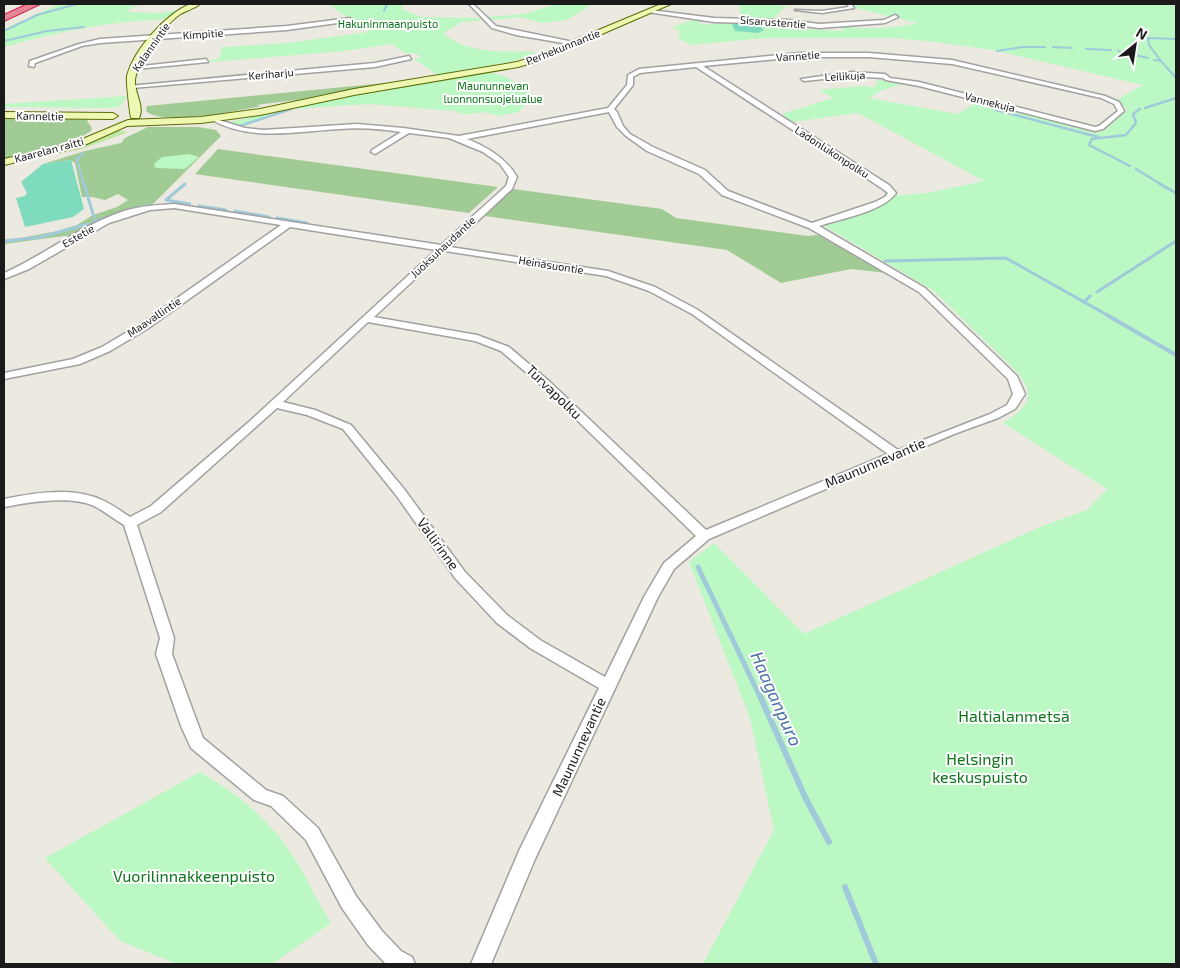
<svg xmlns="http://www.w3.org/2000/svg" width="1180" height="968" font-family="'Exo 2',sans-serif">
<rect width="100%" height="100%" fill="#ece9e0"/>
<polygon fill="#c1e7a5" points="112,130 129,132 82,149 29,160 28,158 88,143"/>
<g fill="#a1cb95">
<path d="M395 82 297 100 256 105 261 106C238 111 162 126 146 111L147 106Z"/>
<polygon points="4,117 89,119 87,121 92,128 91,131 68,145 4,159"/>
<polygon points="148,127 198,127 216,130 221,136 152,205 72,235 4,244 4,241 58,231 77,225 93,215 117,207 128,200 118,194 105,200 92,197 82,197 75,163 70,160 43,164 85,151 121,143 125,138"/>
<polygon points="218,149 498,187 469,213 195,174"/>
<polygon points="513,189 662,209 676,218 808,236 818,235 886,273 851,269 781,283 727,250 485,216"/>
</g>
<g fill="#bbf8c4">
<path d="M59 4H140L125 12 160 13 180 10 168 16 166 19C111 21 57 32 4 47V29Z"/>
<path d="M328 4H402V9L421 17 480 18 482 20 462 22 443 33C467 55 506 51 537 52L514 61 439 76 414 59 422 57 415 53 407 54 391 44 345 51 210 62V60L219 59 222 47 287 43 369 32Z"/>
<polygon points="557,4 593,4 567,20 542,23 520,17 489,20 487,17 524,14"/>
<path d="M780 4V6L791 7 783 9C769 26 761 21 741 18L739 5Z"/>
<path d="M851 4H1176V964H703L774 830 750 718 689 562 714 543 804 634 1042 526 1087 510 1107 489 1003 423C1024 409 1037 399 1020 375L934 291 821 224 891 196 927 193 984 181 858 113 792 122 782 114 833 98 819 90 861 86 875 87 879 79 907 83 882 90 869 98 957 114 979 101 1097 132 1104 131 1127 110 1118 99 1143 85 992 50 936 42 894 38H764L691 45 678 38 680 31 672 27C684 24 693 18 706 20L698 24C720 27 747 12 769 27L845 31 839 26C845 26 852 28 859 28 879 28 898 28 918 23L855 8Z"/>
<path d="M484 73C508 72 514 83 532 95L519 112 497 116C482 107 468 119 455 111L369 104 292 109 241 127 230 122 351 95Z"/>
<polygon points="127,96 120,106 111,108 4,107 4,104"/>
<polygon points="189,154 199,157 185,169 156,168 154,164 162,157"/>
<path d="M200 772C236 793 268 818 291 853 306 876 317 901 331 923L272 964H177L120 941 45 858Z"/>
</g>
<g fill="#7edbbd">
<polygon points="738,23 758,24 764,30 758,33 735,31 732,24"/>
<polygon points="71,160 84,209 73,217 25,227 16,198 25,196 27,193 21,182 43,164"/>
</g>
<g fill="none" stroke-linecap="round" stroke-linejoin="round">
<g stroke="#a0c9da" stroke-width="2">
<polyline points="384,11 387,4"/>
<polyline points="4,31 37,15 77,4"/>
<polyline points="4,41 47,31 84,27"/>
<polyline points="1149,44 1148,38 1176,39"/>
<polyline points="1149,45 1161,61"/>
<polyline points="1053,47 1072,48"/>
<polyline points="1086,49 1111,50"/>
<polyline points="997,51 1022,47 1045,47"/>
<polyline points="1118,51 1148,58"/>
<polyline points="1154,60 1161,61 1176,78"/>
</g>
<g stroke="#a0c9da" stroke-width="2.5">
<polyline points="1145,108 1176,98"/>
<polyline points="996,110 1098,137"/>
<polyline points="237,127 291,109"/>
<polyline points="83,153 77,160 84,185"/>
<polyline points="1130,166 1089,145 1092,139 1126,135 1136,123 1133,114 1140,109"/>
<polyline points="1136,169 1162,185"/>
</g>
<g stroke="#a0c9da" stroke-width="3">
<polyline points="84,184 94,217"/>
<polyline points="185,184 166,200 190,204"/>
<polyline points="1160,184 1176,193"/>
<polyline points="199,206 226,210"/>
<polyline points="235,211 269,217"/>
<polyline points="277,218 307,223"/>
<polyline points="93,222 148,205"/>
<polyline points="4,241 41,237 88,224"/>
<polyline points="885,261 1006,258 1084,302"/>
<polyline points="1097,292 1176,241"/>
<polyline points="1090,296 1084,302 1109,316"/>
</g>
<polyline stroke="#a0c9da" stroke-width="4" points="1107,315 1176,355"/>
<polyline stroke="#a0c9da" stroke-width="5" points="698,567 760,697"/>
<g stroke="#a0c9da" stroke-width="6">
<polyline points="760,696 805,797 829,842"/>
<polyline points="845,887 876,964"/>
</g>
<defs>
<g id="street">
<polygon points="469,4 473,4 496,26 578,43 575,45 516,35 492,28"/>
<polygon points="847,4 851,4 854,8 822,13 795,10 822,11 849,7"/>
<polygon points="650,10 714,18 789,20 819,24 884,20 895,15 898,17 885,23 819,28 789,24 714,22 648,12"/>
<polygon points="350,18 352,21 287,30 100,43 82,46 35,63 34,67 29,66 30,61 79,44 100,39 287,26"/>
<path d="M800 53H869L952 60 1105 96 1119 102 1124 111 1103 129 1095 131 919 86 886 80 883 78 852 76 804 81 801 79 852 72 885 74 890 78 919 82 1095 127 1099 126 1118 111 1114 104 1101 98 952 64 869 57H800L703 66 889 185 896 193C884 211 840 219 819 226L925 288 1017 376 1025 394 1015 409 998 418 954 434 709 539 674 569 658 597 535 859 491 964H471L519 851 599 688 530 648 497 623 455 578 396 495 343 429 307 415 277 408 161 512 137 525 174 638 172 654 203 738 266 790 283 796 318 828 356 896 382 931 401 951 412 957 415 964H386L368 945 342 908 306 840 271 806 254 800 191 748 181 726 156 654 160 638 124 525C114 519 104 511 94 506 70 495 29 502 4 507V499C34 493 74 486 104 501 113 505 122 512 130 517L151 506 250 421 436 250 290 227 147 329 110 351 80 364 4 379V373L73 359 102 347 139 325 281 225 174 208 150 210 109 223 29 269 4 279V273C45 255 81 225 124 211 141 206 157 205 174 204L441 245 506 186 509 177 500 164 483 152 449 138 409 133 375 154 371 152 372 150 401 132C381 129 360 127 340 129 296 131 252 142 212 120V118L245 128 263 130 357 124 403 128 459 136 608 108 627 85 628 75 639 69ZM696 67 883 189 888 193 885 197 875 202 812 223 728 191 705 170 653 147 630 134 623 126 617 112 614 109 633 85V77L640 73ZM609 112 617 127 626 136 647 151 699 174 722 195 809 228 919 292 1008 379 1013 394 1007 405 990 414 898 450 698 310 655 287 608 271 450 247 512 189 517 177C506 158 487 147 467 139ZM445 251 606 276 649 291 692 314 888 454 706 530 550 382 509 347 477 335 374 317ZM368 322 475 341 501 351 542 386 696 536 664 563 644 597 605 677 540 640 507 615 465 572 404 489 351 425 315 410 283 402Z"/>
<polygon points="409,56 411,59 375,67 132,88 129,86 375,63"/>
<polygon points="206,59 208,62 136,69 133,67"/>
</g>
<g id="secondary">
<path d="M190 4H200C194 9 185 11 179 15 165 25 137 62 135 80 134 93 145 106 139 118H131C130 113 126 82 127 76 134 49 166 14 190 4Z"/>
<polygon points="661,4 671,4 542,60 518,67 354,95 260,115 201,123 127,126 80,147 4,165 4,159 73,143 128,120 201,117 260,109 354,89 517,62 536,56"/>
<polygon points="4,112 113,113 118,116 113,119 4,118"/>
</g>
<polygon id="highway" points="28,4 40,4 4,21 4,15"/>
</defs>
<use href="#street" stroke="#a1a1a1" stroke-width="3"/>
<use href="#secondary" stroke="#5b6c06" stroke-width="2"/>
<use href="#highway" stroke="#d12655" stroke-width="2"/>
<use href="#street" fill="#fff" fill-rule="evenodd"/>
<use href="#secondary" fill="#eff8b2" fill-rule="evenodd"/>
<use href="#highway" fill="#e48792" fill-rule="evenodd"/>
</g>
<g text-anchor="middle" stroke-width="4" stroke-linejoin="round" paint-order="stroke">
<g font-size="11" fill="#1a1a1a" stroke="#fff">
<text transform="translate(773 22) rotate(4)" y="4">Sisarustentie</text>
<text transform="translate(203 34) rotate(-4)" y="4">Kimpitie</text>
<text transform="translate(151 47) rotate(-55)" y="4">Kalannintie</text>
<text transform="translate(563 47) rotate(-22)" y="4">Perhekunnantie</text>
<text transform="translate(798 56) rotate(-4)" y="4">Vannetie</text>
<text transform="translate(271 74) rotate(-5)" y="4">Keriharju</text>
<text transform="translate(845 76) rotate(-3)" y="4">Leilikuja</text>
<text transform="translate(990 102) rotate(14)" y="4">Vannekuja</text>
<text transform="translate(40 116) rotate(1)" y="4">Kanneltie</text>
<text transform="translate(49 150) rotate(-15)" y="4">Kaarelan raitti</text>
<text transform="translate(832 152) rotate(33)" y="4">Ladonlukonpolku</text>
<text transform="translate(78 236) rotate(-30)" y="4">Estetie</text>
<text transform="translate(443 247) rotate(-43)" y="4">Juoksuhaudantie</text>
<text transform="translate(551 265) rotate(9)" y="4">Heinäsuontie</text>
<text transform="translate(154 317) rotate(-34)" y="4">Maavallintie</text>
</g>
<g font-size="11" fill="#0d741c" stroke="#fff">
<text x="388" y="28">Hakuninmaanpuisto</text>
<text x="493" y="90">Maununnevan<tspan x="493" dy="13">luonnonsuojelualue</tspan></text>
</g>
<g font-size="14" fill="#1a1a1a" stroke="#fff">
<text transform="translate(554 392) rotate(44)" y="5">Turvapolku</text>
<text transform="translate(875 463) rotate(-23)" y="5">Maununnevantie</text>
<text transform="translate(438 544) rotate(54)" y="5">Vallirinne</text>
<text transform="translate(579 747) rotate(-65)" y="5">Maununnevantie</text>
</g>
<g font-size="16" fill="#0d741c" stroke="#fff">
<text x="1014" y="722">Haltialanmetsä</text>
<text x="980" y="765">Helsingin<tspan x="980" dy="18">keskuspuisto</tspan></text>
<text x="194" y="882">Vuorilinnakkeenpuisto</text>
</g>
<g font-size="18" font-style="italic" fill="#4a72a7" stroke="#fff">
<text transform="translate(776 699) rotate(66)" y="6">Haaganpuro</text>
</g>
</g>
<rect width="1180" height="968" fill="none" stroke="#1a1a1a" stroke-width="10"/>
<g transform="translate(1135 45) rotate(30)" stroke="#ffffff" stroke-width="4" paint-order="stroke">
<path d="M0-4L9 19L0 12L-9 19Z" fill="#1a1a1a"/>
<text y="-8" font-size="14" font-weight="bold" text-anchor="middle" fill="#1a1a1a">N</text>
</g>
</svg>
